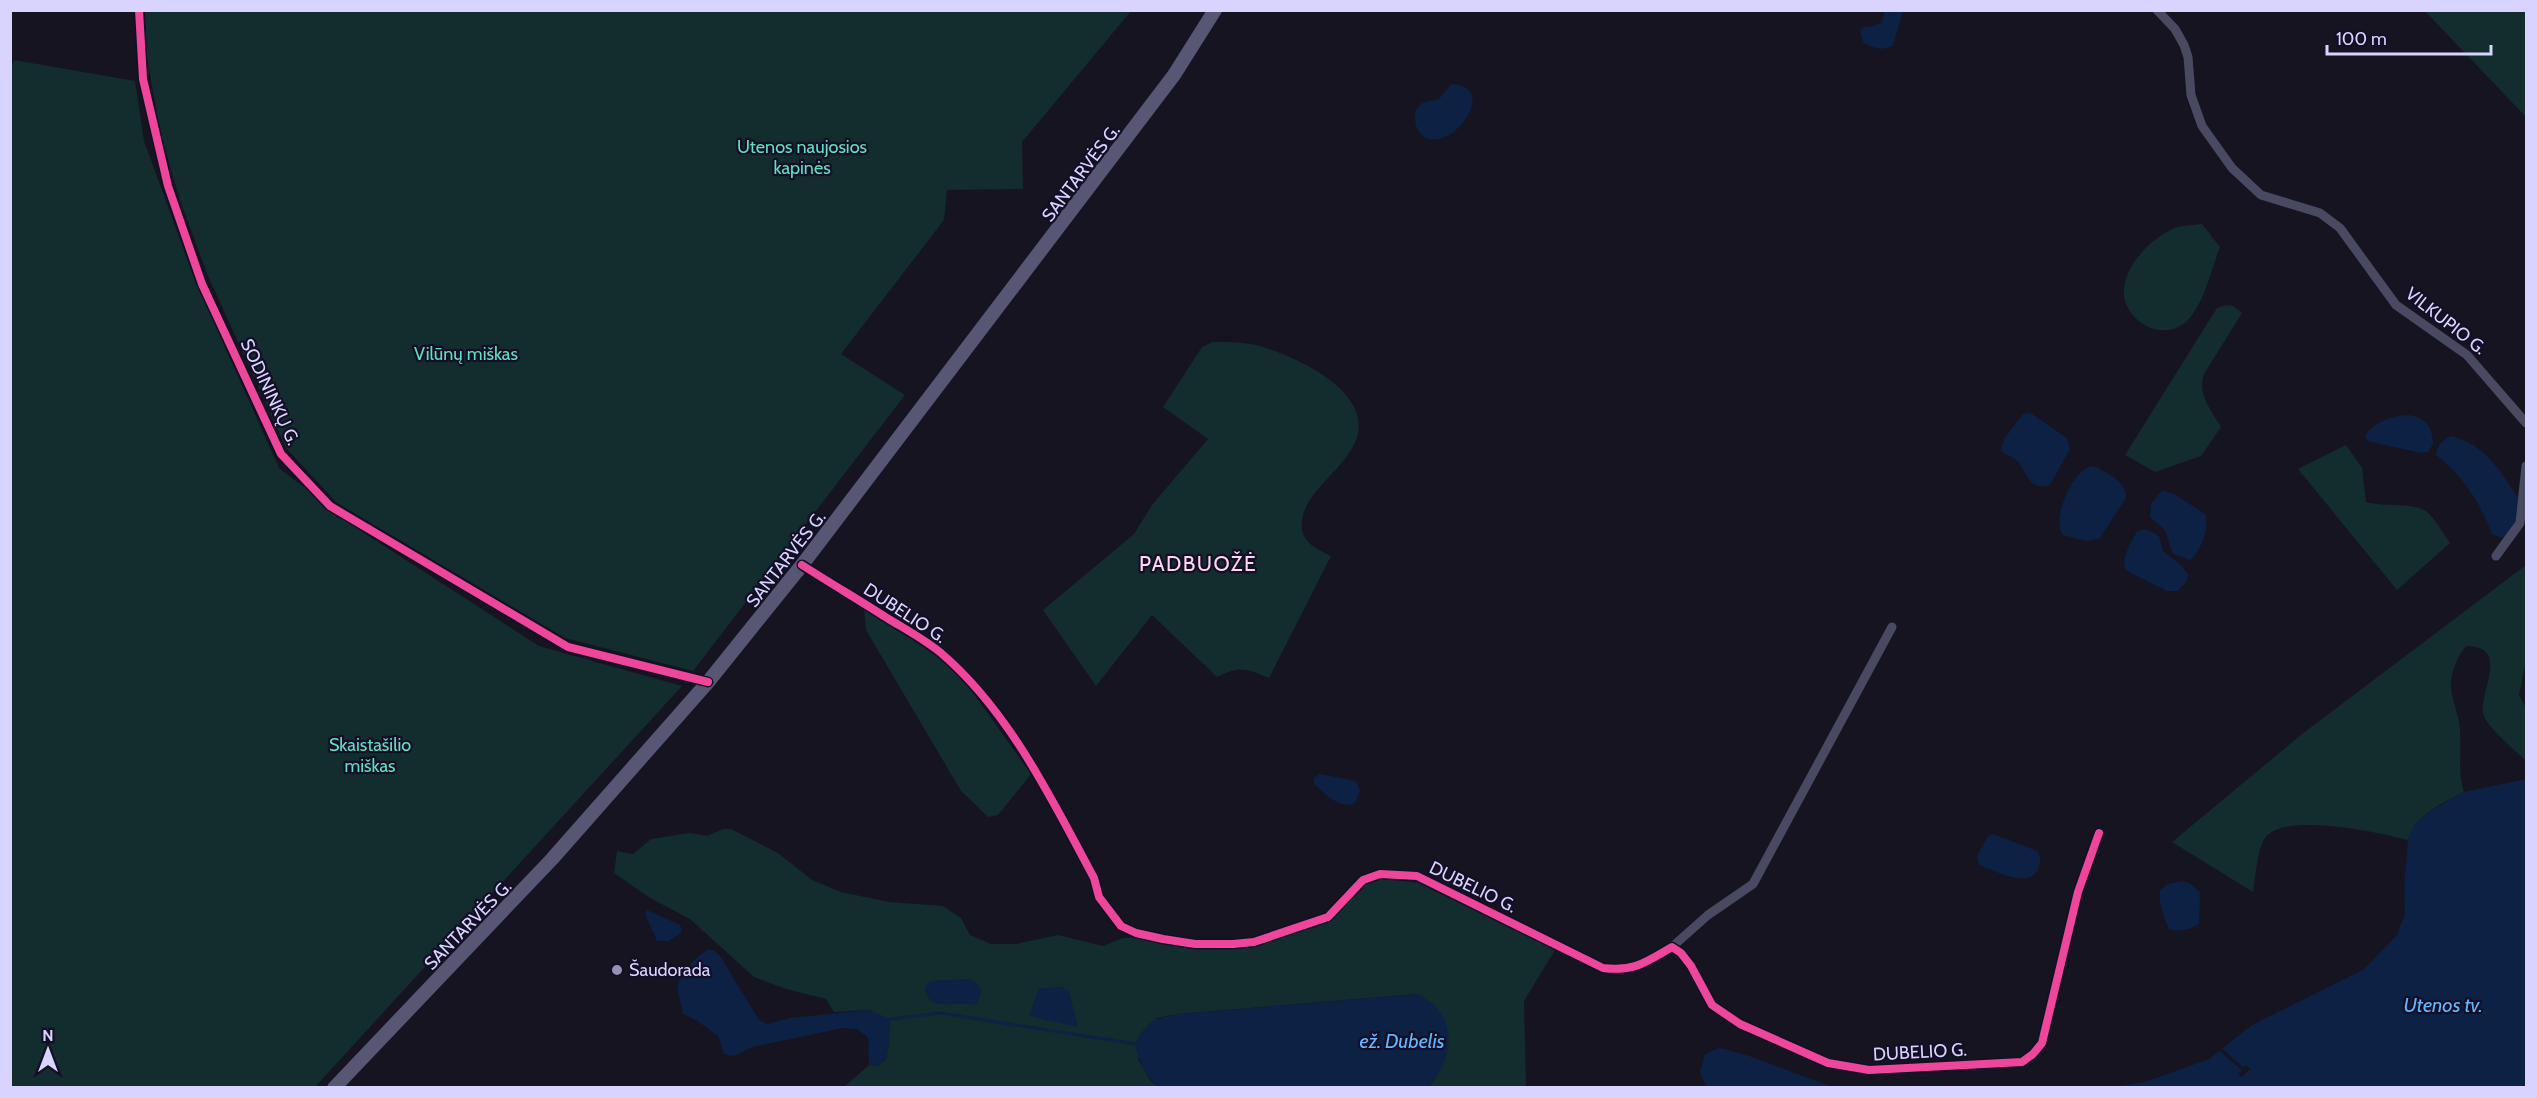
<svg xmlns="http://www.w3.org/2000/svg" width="2537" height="1098" font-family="Cabin,sans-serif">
<rect width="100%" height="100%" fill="#161421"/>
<g fill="#132c2d">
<polygon points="145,11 145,10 1131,11 1022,142 1023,189 947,190 944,220 841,354 905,395 693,671 565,638 337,503 286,448 208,276 180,200 162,140 147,58"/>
<polygon points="2425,11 2526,11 2526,117"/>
<polygon points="14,60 135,81 144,141 194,278 279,468 364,533 539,646 682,686 315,1087 11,1088 10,72"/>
<path d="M2202 224 2220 247C2212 268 2206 296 2192 315 2174 340 2141 332 2128 308 2111 278 2149 238 2175 228 2182 225 2194 225 2202 224Z"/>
<path d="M2226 305 2233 306 2242 313 2204 374C2197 394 2211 410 2221 427L2201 456 2155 472 2125 455 2217 308Z"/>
<path d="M1213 342C1230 342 1247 342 1263 347 1298 358 1371 391 1357 437 1347 469 1307 488 1302 520 1299 541 1315 548 1331 556L1269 678C1246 669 1241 665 1217 677L1152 615 1096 686 1043 610 1134 534 1152 505 1208 439 1163 407 1202 347Z"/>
<path d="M2346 445 2362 468 2366 502C2382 507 2415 502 2427 512 2436 520 2443 533 2450 543L2397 590 2298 469Z"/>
<path d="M2526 565V661L2519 695 2526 708V761C2515 749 2487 729 2483 713 2479 692 2511 646 2466 646 2458 656 2453 667 2451 680 2450 693 2455 705 2458 717 2464 742 2456 768 2464 792 2438 806 2421 811 2408 840 2380 833 2285 811 2265 838 2258 847 2255 879 2253 892L2172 842 2302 734Z"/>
<polygon points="864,608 941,659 968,686 1031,774 998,815 988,817 961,791 866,630"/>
<polygon points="723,829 731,829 778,853 812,880 841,892 889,902 943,906 961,918 970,935 991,944 1016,944 1058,935 1103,946 1123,938 1141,937 1253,946 1332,920 1361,887 1383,878 1425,884 1555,950 1524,1001 1526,1087 1428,1087 1434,1080 1417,994 1178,1014 1157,1018 1138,1059 1150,1080 1159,1087 844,1087 869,1065 877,1066 886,1059 890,1029 869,1010 834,1012 826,999 786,989 754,977 690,919 650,898 614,873 617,851 633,854 651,839 690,833 707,836"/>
</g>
<g fill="#0d2144">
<path d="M1885 11H1903L1893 45C1882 52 1873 48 1863 42L1860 31 1864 27 1874 26 1881 23Z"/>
<path d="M1451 84C1505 86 1444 164 1419 132 1415 126 1414 117 1416 110L1422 103 1439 99Z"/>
<path d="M2027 413 2032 414 2067 438 2070 449 2051 483 2047 486C2027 489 2027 470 2016 460 2010 454 2004 457 2001 449L2004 439 2022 415Z"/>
<path d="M2408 415C2426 418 2432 426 2433 444L2428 452 2421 453 2367 441 2365 436C2373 422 2392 416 2408 415Z"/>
<path d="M2451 436C2487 445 2501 473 2520 501L2518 517 2505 537 2501 538 2492 534C2480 503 2463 475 2436 455 2436 447 2444 438 2451 436Z"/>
<path d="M2092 466C2106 471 2127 482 2126 498L2099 539 2086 541 2063 535C2051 519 2073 469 2092 466Z"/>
<path d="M2162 490 2174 494 2205 514C2210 528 2201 551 2190 560L2173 554 2165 530 2150 517 2151 504Z"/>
<path d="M2146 529 2159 536 2163 551 2181 565 2188 574 2187 581 2178 591H2167L2127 571C2119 559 2132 542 2137 531Z"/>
<path d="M1320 774 1356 781 1360 791 1355 803C1339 810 1325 793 1314 784V778Z"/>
<polygon points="2526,779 2526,1087 2106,1088 2145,1082 2209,1059 2252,1025 2363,970 2397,935 2405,914 2404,887 2408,840 2415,823 2433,809 2464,792"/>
<path d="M1993 834 2037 851C2041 858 2041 862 2038 869 2029 890 1994 870 1979 865L1977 856 1988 836Z"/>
<path d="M2182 881 2189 883 2200 892 2199 924C2191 929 2178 933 2169 929 2164 918 2158 902 2160 890L2168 884Z"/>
<polygon points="647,910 678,924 681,927 681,933 668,941 657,941 645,914"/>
<path d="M708 950H714L720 956 759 1020 767 1024 790 1018 869 1010 890 1019 889 1045 886 1059 877 1066 869 1065 868 1037 857 1029 843 1028 752 1047 734 1056 724 1054 718 1036 696 1020 683 1014C682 1005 677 994 678 986 679 973 698 955 708 950Z"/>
<path d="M969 979 978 984 981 992 977 1004 972 1005C955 1000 929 1014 925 988L930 981Z"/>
<polygon points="1062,987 1069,992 1078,1027 1029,1016 1039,988"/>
<path d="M1417 994C1458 1013 1456 1057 1428 1087H1159C1145 1076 1139 1062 1135 1044 1147 1021 1153 1019 1178 1014Z"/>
<path d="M1719 1048C1759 1056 1796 1076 1835 1087H1706L1700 1072 1705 1054Z"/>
</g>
<polygon fill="#161421" points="2220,1047 2244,1068 2246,1065 2250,1069 2242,1077 2238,1074 2242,1070 2218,1050"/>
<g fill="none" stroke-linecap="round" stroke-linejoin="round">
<polyline stroke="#0d2144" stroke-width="3" points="890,1019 940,1013 1135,1044"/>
<g stroke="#4a4962" stroke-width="9">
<polyline points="139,10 143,79 168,186 202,284 281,454 330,506 568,647 708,682"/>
<polyline points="2157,10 2175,29 2184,45 2188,57 2191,95 2202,126 2232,168 2261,195 2320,213 2340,228 2396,305 2467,355 2526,423"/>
<polyline points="2496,556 2520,523 2526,466"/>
<path d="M802 565C830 583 859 600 887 618 905 629 924 639 941 653 1010 712 1052 800 1094 878L1099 897 1121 926 1136 933 1163 939 1195 944H1233L1254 942 1328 917 1363 880 1380 874 1417 876 1603 968C1634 972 1646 962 1672 947L1681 953 1691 966 1712 1005 1740 1024 1828 1063 1869 1070 2022 1062 2033 1054 2042 1043 2078 892 2099 833"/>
<polyline points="1672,947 1708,915 1753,884 1892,627"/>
</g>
<polyline stroke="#575674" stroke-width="14" points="334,1088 552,859 708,682 802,565 1174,75 1215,10"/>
<defs>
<g id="cycleway">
<polyline points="139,10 143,79 168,186 202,284 281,454 330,506 568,647 708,682"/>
<path d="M802 565C830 583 859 600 887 618 905 629 924 639 941 653 1010 712 1052 800 1094 878L1099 897 1121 926 1136 933 1163 939 1195 944H1233L1254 942 1328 917 1363 880 1380 874 1417 876 1603 968C1634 972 1646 962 1672 947L1681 953 1691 966 1712 1005 1740 1024 1828 1063 1869 1070 2022 1062 2033 1054 2042 1043 2078 892 2099 833"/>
</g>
</defs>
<use href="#cycleway" stroke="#130f26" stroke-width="11"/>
<use href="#cycleway" stroke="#ed469a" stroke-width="8"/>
</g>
<circle fill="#9591b1" stroke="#130f26" stroke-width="2" cx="617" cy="970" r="6"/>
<g text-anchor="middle" stroke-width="4.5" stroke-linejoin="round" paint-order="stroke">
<g font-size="18" fill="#5fe0c0" stroke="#130f26">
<text x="802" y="153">Utenos naujosios<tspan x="802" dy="21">kapinės</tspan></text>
<text x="466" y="360">Vilūnų miškas</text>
<text x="370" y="751">Skaistašilio<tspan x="370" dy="21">miškas</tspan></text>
</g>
<g font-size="18" fill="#d9d4ff" stroke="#130f26">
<text transform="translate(1081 173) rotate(-53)" y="6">SANTARVĖS G.</text>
<text transform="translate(2446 321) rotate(38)" y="6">VILKUPIO G.</text>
<text transform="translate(270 392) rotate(65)" y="6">SODININKŲ G.</text>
<text transform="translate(786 559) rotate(-52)" y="6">SANTARVĖS G.</text>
<text transform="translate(905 613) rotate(33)" y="6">DUBELIO G.</text>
<text transform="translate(1473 887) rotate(26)" y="6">DUBELIO G.</text>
<text transform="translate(468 925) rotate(-46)" y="6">SANTARVĖS G.</text>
<text transform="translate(1920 1052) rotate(-3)" y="6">DUBELIO G.</text>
</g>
<g font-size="18" fill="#d9d4ff" stroke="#130f26" text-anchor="start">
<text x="629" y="976">Šaudorada</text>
</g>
<g font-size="20" font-style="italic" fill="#62b6ff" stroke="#130f26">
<text x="2443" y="1012">Utenos tv.</text>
<text x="1402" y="1048">ež. Dubelis</text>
</g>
<g font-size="21" letter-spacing="1.5" fill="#ffd6f0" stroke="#130f26">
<text x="1198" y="571">PADBUOŽĖ</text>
</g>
</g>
<rect width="2537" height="1098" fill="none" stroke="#d9d4ff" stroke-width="24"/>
<g transform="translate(48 1050)" stroke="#130f26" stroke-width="4.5" paint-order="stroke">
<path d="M0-4.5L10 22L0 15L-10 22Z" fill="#d9d4ff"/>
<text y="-9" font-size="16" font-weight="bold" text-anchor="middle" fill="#d9d4ff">N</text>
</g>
<path d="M2327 45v9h164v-9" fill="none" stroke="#d9d4ff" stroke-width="3"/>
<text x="2336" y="45" font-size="18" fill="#d9d4ff" stroke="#130f26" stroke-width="4.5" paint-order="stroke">100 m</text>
</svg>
